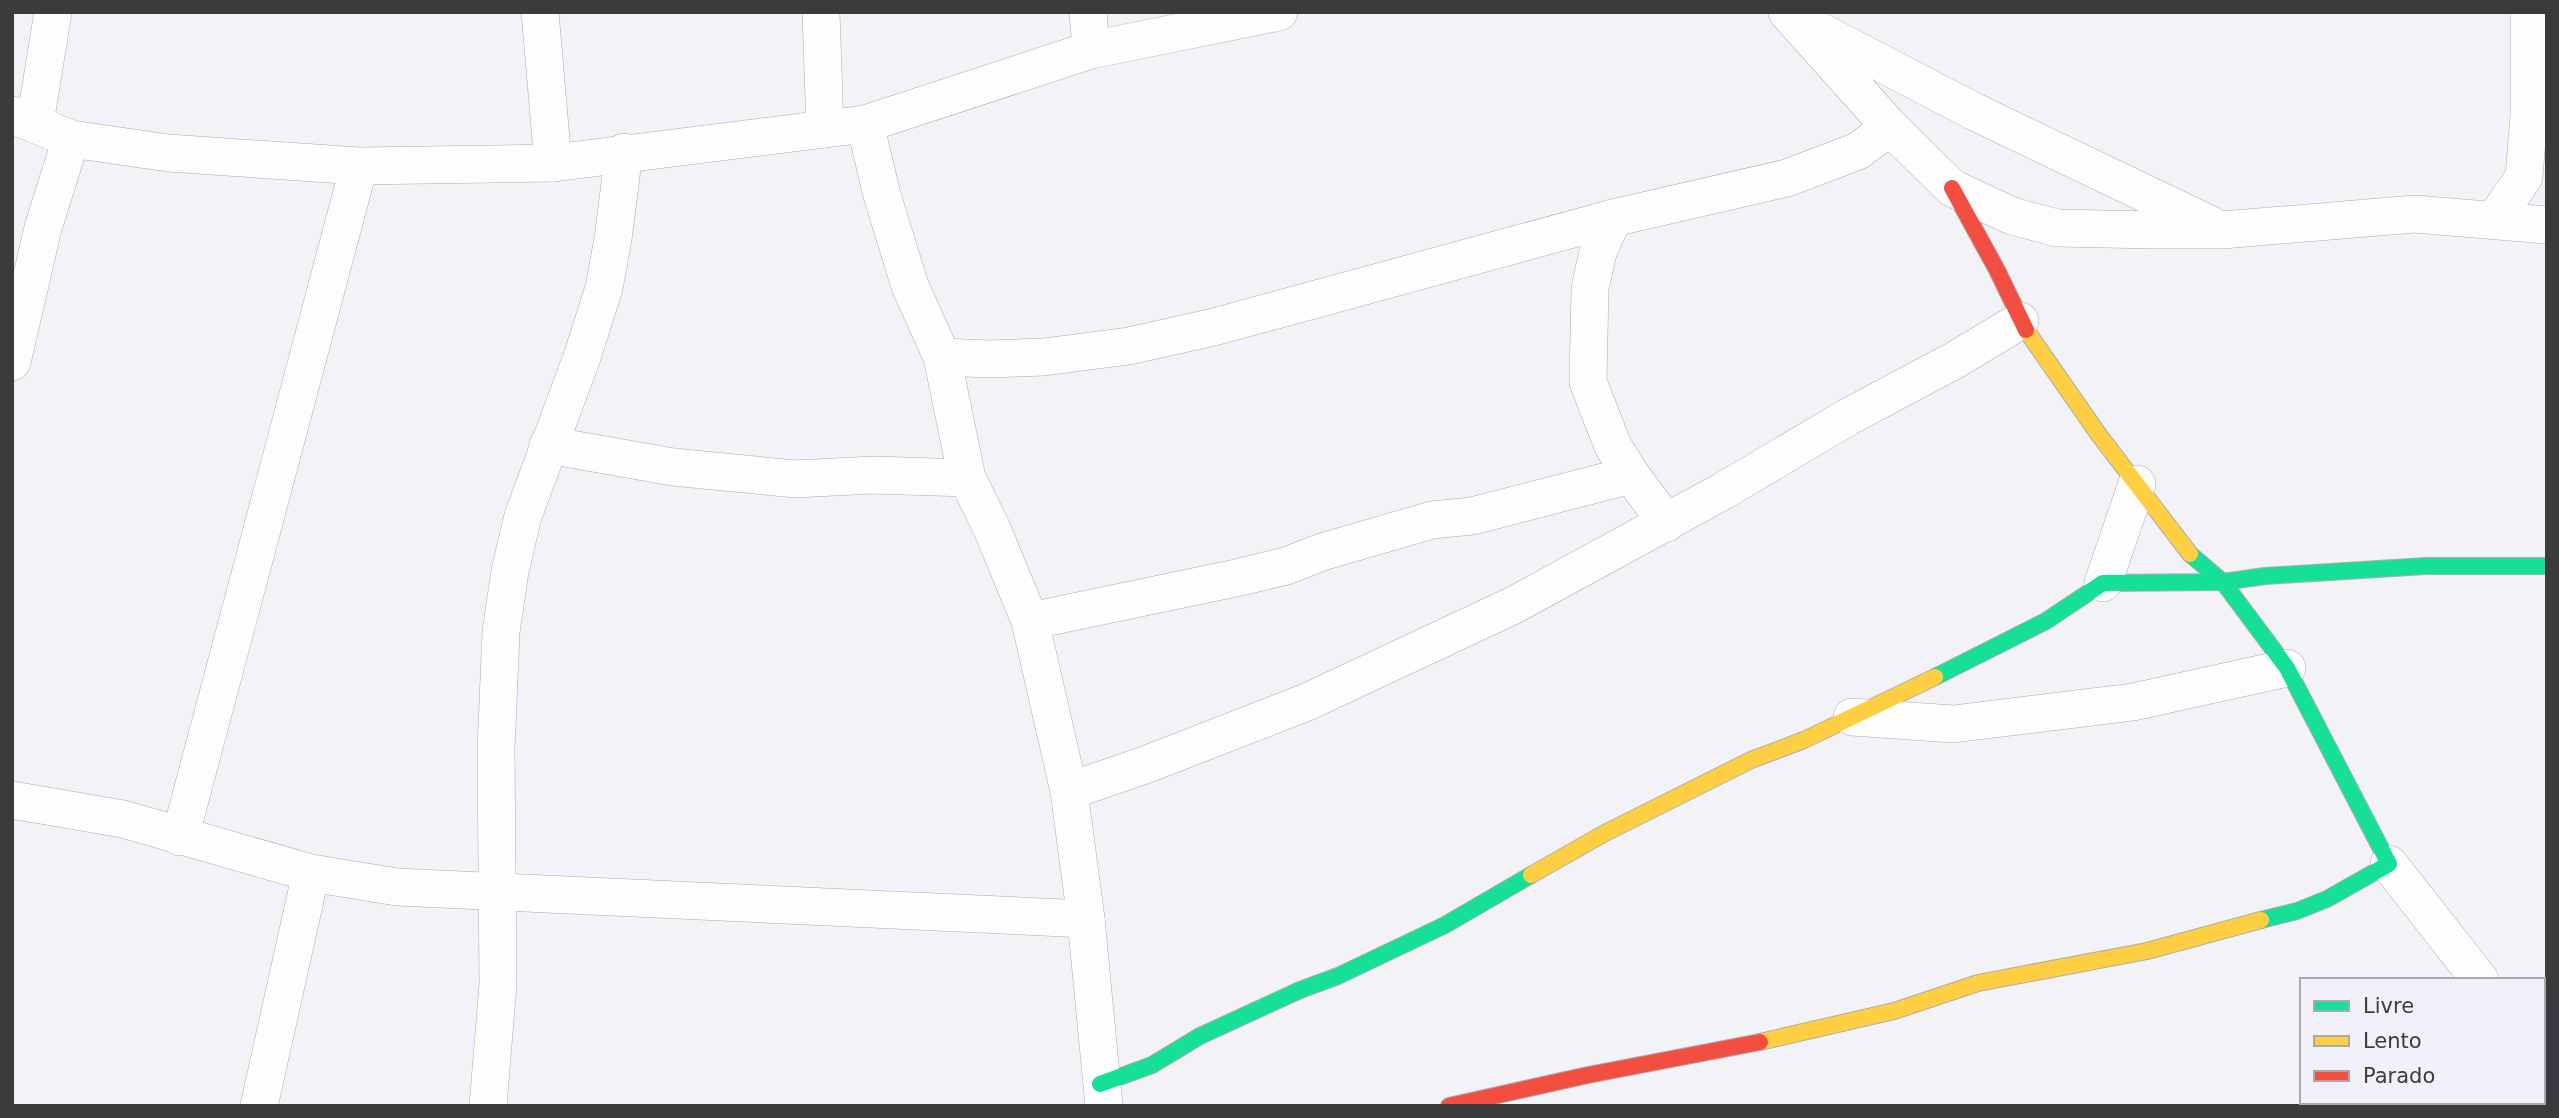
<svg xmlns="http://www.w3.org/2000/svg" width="2559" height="1118" font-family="'DejaVu Sans',sans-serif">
<rect width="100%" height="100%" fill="#f3f3f7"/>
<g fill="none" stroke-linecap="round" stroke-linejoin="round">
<defs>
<g id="street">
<polyline points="540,12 553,163"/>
<polyline points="821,12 825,129"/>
<polyline points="1088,12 1091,50"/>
<polyline points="1787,12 1890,127 1952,188 2012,216 2057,228 2153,230 2222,230 2415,214 2547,225"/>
<polyline points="1812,27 1973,111 2211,225"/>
<polyline points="12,115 71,139 168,153 359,166 553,163 865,124 1091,50 1279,12"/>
<polyline points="35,123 53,12"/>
<polyline points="865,124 882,195 910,286 942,357 967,478 992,529 1030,621 1069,791 1086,919 1104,1106"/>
<polyline points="1613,218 1598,252 1590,288 1588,382 1613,446 1631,475"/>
<polyline points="2495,219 2524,177 2529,116 2529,12"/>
<polyline points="942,357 990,359 1044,357 1129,346 1214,327 1613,218 1787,178 1858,151 1890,127"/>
<polyline points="12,362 43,228 71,139"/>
<polyline points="548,445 673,467 795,479 873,475 967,478"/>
<polyline points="2103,583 2137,484"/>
<polyline points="1030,621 1236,578 1286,566 1322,552 1432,520 1472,516 1631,475 1667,523"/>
<polyline points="1852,717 1953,724 2133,702 2287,668"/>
<polyline points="1069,791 1145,765 1307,702 1514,605 1723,491 1848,417 1955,360 2020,321"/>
<polyline points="12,800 123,819 311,873 397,887 1086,919"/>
<polyline points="180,837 359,166"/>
<polyline points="2389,864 2480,980"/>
<polyline points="259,1106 311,873"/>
<polyline points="488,1106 498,984 496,749 501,632 510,571 523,516 582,357 604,288 613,239 624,152"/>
<polyline points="2485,1106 2487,1102"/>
</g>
<g id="fast">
<polyline points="2190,554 2223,582 2287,668 2389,864 2327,899 2297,911 2261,920"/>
<polyline points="1935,677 2046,621 2103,583 2223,582 2265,576 2426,566 2547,566"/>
<polyline points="1100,1084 1152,1065 1200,1036 1300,990 1338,976 1445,925 1531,875"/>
</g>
<g id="slow">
<polyline points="2026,330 2099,435 2190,554"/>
<polyline points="1531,875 1605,833 1751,760 1804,740 1935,677"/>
<polyline points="1760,1042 1894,1011 1978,983 2147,951 2261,920"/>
</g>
<g id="jam">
<polyline points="1952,188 1997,270 2026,330"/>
<polyline points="1449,1106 1588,1075 1760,1042"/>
</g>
</defs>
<use href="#street" stroke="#adadb0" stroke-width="38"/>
<use href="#fast" stroke="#adadb0" stroke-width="18"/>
<use href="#slow" stroke="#adadb0" stroke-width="18"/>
<use href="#jam" stroke="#adadb0" stroke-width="18"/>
<use href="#street" stroke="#fdfdfe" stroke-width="37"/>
<use href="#fast" stroke="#16e098" stroke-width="16"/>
<use href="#slow" stroke="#ffcf43" stroke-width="16"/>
<use href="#jam" stroke="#f24e42" stroke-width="16"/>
</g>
<rect width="2559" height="1118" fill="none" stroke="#3b3b3e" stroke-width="28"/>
<rect x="2300" y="978" width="245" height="126" fill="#f2f1f9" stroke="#a9a8ae" stroke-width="2"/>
<rect x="2314" y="1001" width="35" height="10" fill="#16e098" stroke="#a9a8ae" stroke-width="2"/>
<text x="2363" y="1013" font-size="21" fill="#3b3b3e">Livre</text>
<rect x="2314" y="1036" width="35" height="10" fill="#ffcf43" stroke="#a9a8ae" stroke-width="2"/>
<text x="2363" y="1048" font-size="21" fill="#3b3b3e">Lento</text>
<rect x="2314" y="1071" width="35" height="10" fill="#f24e42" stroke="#a9a8ae" stroke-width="2"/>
<text x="2363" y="1083" font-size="21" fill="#3b3b3e">Parado</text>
</svg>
